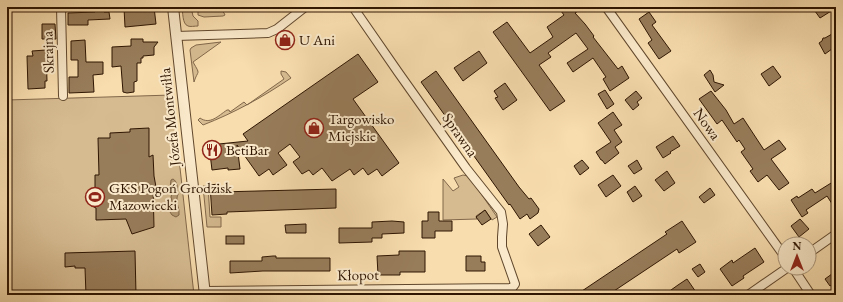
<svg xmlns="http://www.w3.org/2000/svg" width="843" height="302" font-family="'EB Garamond',serif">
<rect width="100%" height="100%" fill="#f8ddae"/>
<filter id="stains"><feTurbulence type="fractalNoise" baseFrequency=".005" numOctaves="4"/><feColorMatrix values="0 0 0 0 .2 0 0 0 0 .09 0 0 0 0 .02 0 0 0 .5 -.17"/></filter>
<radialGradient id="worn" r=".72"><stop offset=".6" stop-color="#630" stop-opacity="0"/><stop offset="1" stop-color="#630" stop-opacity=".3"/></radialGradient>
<g fill="#d6bb91" stroke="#82684a">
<path d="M182 7H191L193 16 198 21V26C195 26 190 27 188 26 182 24 183 12 182 7Z"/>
<polygon points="220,8 224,13 225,15 223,16 204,17 198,15 198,10 203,9 203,10 211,10"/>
<path d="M221 42 193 62C201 76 198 69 194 82L190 50 191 48 196 45Z"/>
<path d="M281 71 286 72 291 78C263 97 234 113 203 125L198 120 200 118C210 125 218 116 227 110H229L230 112 244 102 247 105 284 79 281 74Z"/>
<polygon points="172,95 194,295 7,295 7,100"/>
<polygon points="463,175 468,176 471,179 497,217 492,220 485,210 476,216 477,219 443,220 443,179 453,191 459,187 454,178"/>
<polygon points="203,186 208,186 210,217 221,217 221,227 207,227"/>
</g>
<path fill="#b49974" stroke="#7f6546" d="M173 179C177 181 178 188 177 191 179 197 178 192 177 198 176 204 180 209 179 215L176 217 172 215 170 212 173 205 171 197 172 193 170 188 171 180Z"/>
<g fill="#987d5b" stroke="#2f1602">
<polygon points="141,7 154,7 156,24 125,27 124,8"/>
<polygon points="558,7 584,7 575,13 585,24 594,36 593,37 618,69 622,66 629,78 610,91 603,79 606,77 593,58 573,72 567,63 588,49 576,33 548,53 551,57 539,65 565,101 550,111 493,32 507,22 530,53 553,37 547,27 564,15"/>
<polygon points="812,7 836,7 836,8 820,18"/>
<polygon points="95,10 104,10 104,12 109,12 110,19 88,20 88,25 68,25 68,13 95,12"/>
<polygon points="649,12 656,22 652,25 671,51 659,59 648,43 652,40 639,19"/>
<polygon points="42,24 55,24 56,39 42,39"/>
<polygon points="832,34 836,40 836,46 825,54 819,43 822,41 823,38 825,38"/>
<polygon points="131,39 143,39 143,42 158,42 154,47 154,55 143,56 143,58 141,58 141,63 137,63 137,81 134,82 134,92 127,93 123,92 121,66 112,67 112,47 131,46"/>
<polygon points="85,40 86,62 103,62 103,74 93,75 94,92 69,93 69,77 78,77 78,60 71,60 71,41"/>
<polygon points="46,50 47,81 45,81 45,88 28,89 27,56 33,56 32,51"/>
<polygon points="479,51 487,63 463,81 454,68"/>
<polygon points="358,54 378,82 353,99 399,163 382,176 377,169 368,175 363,168 354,175 350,169 332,181 322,168 313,175 309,170 302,174 293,162 300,157 290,144 278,153 287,165 273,175 269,169 259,176 237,145 240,169 228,170 228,168 212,170 209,145 248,141 243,134"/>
<polygon points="773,66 781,77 769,86 761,74"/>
<polygon points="710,70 713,75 714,82 724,85 715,92 704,75"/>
<polygon points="436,71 519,187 529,199 531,198 539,209 538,213 530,219 527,214 520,219 510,204 509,205 421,82"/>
<polygon points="505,83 517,100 503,110 495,98 498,97 494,91"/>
<polygon points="605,90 614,104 607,109 598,94"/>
<polygon points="636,91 642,98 637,102 639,105 633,110 625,100"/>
<polygon points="711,91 726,110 734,124 743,118 764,150 779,140 786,149 771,159 789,183 779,190 767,175 758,182 750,171 753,169 741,152 745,149 739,140 737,142 722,120 717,124 699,99"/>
<polygon points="613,112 622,125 614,130 622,142 615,147 619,153 605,164 602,160 601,160 596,152 611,142 598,123"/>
<polygon points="149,128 149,157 153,155 154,176 156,187 153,187 154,227 132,234 126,219 96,220 96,208 92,206 89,204 89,200 91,196 95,195 95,175 99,175 98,138 110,138 110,133 130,132 130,129"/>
<polygon points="673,136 680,146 670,152 671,153 663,158 656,147"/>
<polygon points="582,160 589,168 580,175 574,166"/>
<polygon points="637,160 642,169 634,174 628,166"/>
<polygon points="667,171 675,183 664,191 655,180"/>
<polygon points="613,175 621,186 606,197 598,185"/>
<polygon points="836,180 836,210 827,196 806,210 808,213 802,217 791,200 797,196 798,198 812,189 815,193"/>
<polygon points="218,184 219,192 336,189 336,208 227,212 227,214 212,215 210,185"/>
<polygon points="635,186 642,196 633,202 627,192"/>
<polygon points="710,188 715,195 704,203 699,197"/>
<polygon points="485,210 491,219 482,225 476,217"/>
<polygon points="428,212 439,212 439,221 452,221 452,231 435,231 435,238 422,238 422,221 428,221"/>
<polygon points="800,219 809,229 799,237 791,226"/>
<polygon points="392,221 404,222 404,233 382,234 382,238 372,238 372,242 339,243 339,228 372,228 372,222"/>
<polygon points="682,221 696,242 679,253 677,249 608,295 576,295 667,234 665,232"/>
<polygon points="306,224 306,233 286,233 285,225"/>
<polygon points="541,225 550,237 538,246 529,234"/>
<rect x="226" y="236" width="18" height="8"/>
<polygon points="755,248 764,262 743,276 744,278 732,286 720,269 732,260 733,263"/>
<polygon points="135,251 136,295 86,295 85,268 75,268 75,266 65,267 65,253"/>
<polygon points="399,251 425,251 425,272 400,272 400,275 378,275 377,256 399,255"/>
<polygon points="273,256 276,256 276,258 330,258 330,271 263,271 230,273 230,261 262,261 262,257"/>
<polygon points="466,256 481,256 481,262 485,262 485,271 466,271"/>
<polygon points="700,264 705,272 698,277 692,269"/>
<polygon points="836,271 836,282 830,286 825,279"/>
<polygon points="687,279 698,295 664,295 678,285"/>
</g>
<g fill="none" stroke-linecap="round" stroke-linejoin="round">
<defs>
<g id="minor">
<polyline points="61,7 63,96"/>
<polyline points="606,7 785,257"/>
<polyline points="176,36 268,33 277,29 305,7"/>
<polyline points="809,253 836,234"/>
<polyline points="793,268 811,295"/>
<polyline points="205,291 512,288 515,284 502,247 502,237 503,224 501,212 466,168 398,72 353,7"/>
<polyline points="748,295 787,268"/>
</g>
<polyline id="tertiary" points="173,7 205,295"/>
</defs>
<use href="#minor" stroke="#61482d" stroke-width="10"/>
<use href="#tertiary" stroke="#61482d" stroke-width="12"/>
<use href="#minor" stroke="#fae9ca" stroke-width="8"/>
<use href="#tertiary" stroke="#fae9ca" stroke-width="10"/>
</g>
<defs>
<symbol id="shop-ring" viewBox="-11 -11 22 22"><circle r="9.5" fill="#fae9ca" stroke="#8f2418" stroke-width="1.5"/><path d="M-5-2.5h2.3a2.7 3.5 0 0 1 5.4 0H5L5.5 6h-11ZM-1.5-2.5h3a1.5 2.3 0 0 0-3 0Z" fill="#8f2418"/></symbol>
<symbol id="restaurant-ring" viewBox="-11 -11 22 22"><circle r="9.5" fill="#fae9ca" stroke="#8f2418" stroke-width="1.5"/><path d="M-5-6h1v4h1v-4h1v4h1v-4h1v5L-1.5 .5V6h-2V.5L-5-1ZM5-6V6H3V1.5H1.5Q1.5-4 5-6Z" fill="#8f2418"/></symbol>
<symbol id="stadium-ring" viewBox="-11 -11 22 22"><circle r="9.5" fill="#fae9ca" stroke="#8f2418" stroke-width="1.5"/><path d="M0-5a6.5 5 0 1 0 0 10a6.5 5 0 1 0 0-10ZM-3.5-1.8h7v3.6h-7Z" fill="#8f2418"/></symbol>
</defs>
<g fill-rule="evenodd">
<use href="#shop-ring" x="274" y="29" width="22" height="22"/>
<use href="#shop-ring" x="303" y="117" width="22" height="22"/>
<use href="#restaurant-ring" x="201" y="139" width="22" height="22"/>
<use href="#stadium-ring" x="84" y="186" width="22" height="22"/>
</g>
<g text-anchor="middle" stroke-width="4" stroke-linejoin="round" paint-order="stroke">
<g font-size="15" fill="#2f1602" stroke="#fae9ca" text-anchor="start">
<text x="299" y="45">U Ani</text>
<text x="328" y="124">Targowisko<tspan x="328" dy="17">Miejskie</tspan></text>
<text x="226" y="155">BetiBar</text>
<text x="109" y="193">GKS Pogoń Grodzisk<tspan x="109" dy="17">Mazowiecki</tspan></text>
</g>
<g font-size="15" fill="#2f1602" stroke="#fae9ca">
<text transform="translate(48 52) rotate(-92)" y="5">Skrajna</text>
<text transform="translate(170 117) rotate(-96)" y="5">Józefa Montwiłła</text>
<text transform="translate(707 124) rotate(54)" y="5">Nowa</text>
<text transform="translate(460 135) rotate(55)" y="5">Sprawna</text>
<text transform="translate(358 275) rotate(-1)" y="5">Kłopot</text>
</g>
</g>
<rect width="843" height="302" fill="none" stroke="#f8ddae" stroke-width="24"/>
<rect x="8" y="8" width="827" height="286" fill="none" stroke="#2f1602" stroke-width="2"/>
<rect x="12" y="12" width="819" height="278" fill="none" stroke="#2f1602"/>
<g transform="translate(797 256)"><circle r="19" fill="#fae9ca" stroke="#a9957a"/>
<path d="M0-3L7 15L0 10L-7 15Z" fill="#8f2418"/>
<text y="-6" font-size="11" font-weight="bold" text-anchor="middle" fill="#2f1602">N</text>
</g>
<rect width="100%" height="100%" filter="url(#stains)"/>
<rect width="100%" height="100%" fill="url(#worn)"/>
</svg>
